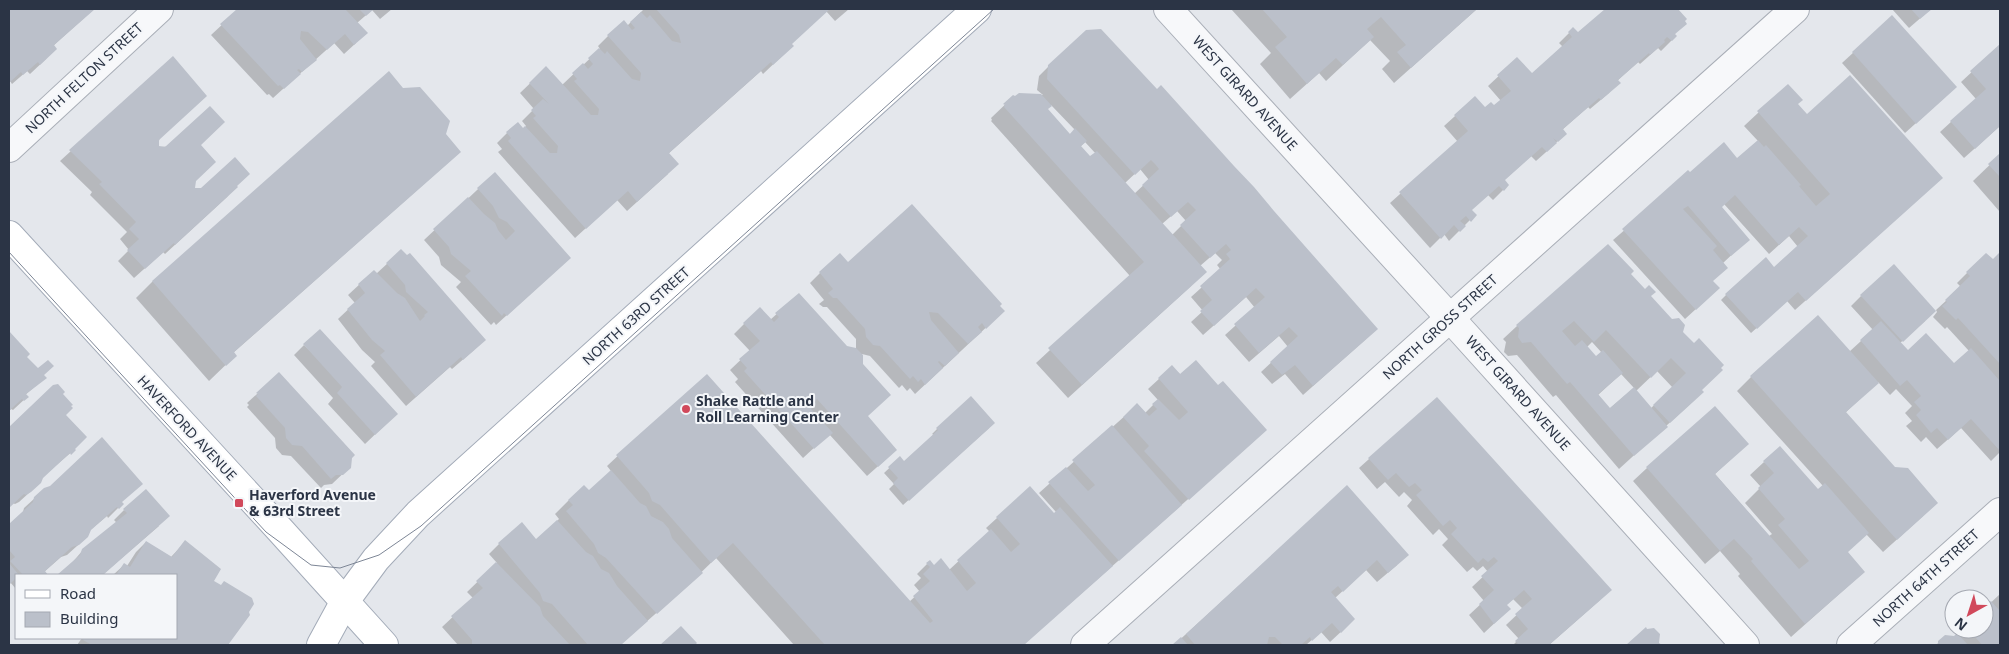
<svg xmlns="http://www.w3.org/2000/svg" width="2009" height="654" font-family="'Noto Sans',sans-serif">
<rect width="100%" height="100%" fill="#e4e7ec"/>
<g fill="#0003" fill-rule="evenodd">
<polygon points="9,9 94,9 53,46 46,59 30,74 27,71 12,84 10,81 9,83"/>
<polygon points="239,9 392,9 380,19 372,10 357,23 356,43 344,54 334,43 273,98 269,94 267,95 211,35"/>
<polygon points="644,9 849,9 835,21 826,11 790,44 782,56 763,74 761,71 668,154 668,174 627,211 617,200 575,238 498,152 502,149 497,143 507,133 523,130 526,126 522,121 534,109 520,93 546,68 562,85 600,49 598,46 608,36 624,22 627,26"/>
<polygon points="1231,9 1477,9 1394,83 1382,69 1390,61 1370,40 1326,81 1319,73 1290,99 1260,64 1271,53"/>
<polygon points="1607,9 1677,9 1686,19 1674,35 1676,36 1661,51 1658,48 1640,64 1638,62 1617,81 1609,93 1590,109 1588,107 1562,130 1565,134 1545,153 1536,161 1531,156 1504,180 1508,185 1493,200 1488,195 1471,210 1475,215 1449,241 1444,234 1430,248 1390,203 1458,142 1444,126 1475,98 1485,109 1494,107 1501,101 1488,86 1517,59 1531,75 1563,47 1559,43 1573,29 1578,34"/>
<polygon points="1892,9 1931,9 1909,28"/>
<polygon points="1892,17 1945,97 1905,133 1842,63"/>
<polygon points="2000,46 2000,126 1964,158 1940,132 1976,99 1961,82"/>
<polygon points="173,58 158,147 200,145 194,189 235,186 227,197 165,254 163,252 134,278 118,261 129,250 120,239 127,232 90,195 92,192 60,161"/>
<path d="M1049 66 1366 339 1303 395 1285 374 1272 384 1261 372 1288 347 1279 336 1249 362 1225 335 1255 308 1246 297 1203 335 1191 322 1203 311 1191 297 1221 270 1217 265 1222 260 1215 253 1200 266 1191 286 1068 398 1036 363 1130 276 991 121 992 120 991 118 1013 97 1015 98 1019 94 1043 95 1037 90 1039 76ZM1051 105 1075 130 1069 135 1047 109ZM1085 142 1096 154 1090 158 1080 147ZM1140 169 1149 180 1134 194 1125 183ZM1177 211 1186 221 1172 235 1162 224Z"/>
<polygon points="1787,86 1858,254 1795,310 1787,301 1751,333 1721,300 1726,295 1774,268 1798,247 1789,236 1769,254 1724,204 1720,208 1738,249 1723,263 1712,282 1708,298 1685,319 1613,240 1690,174 1737,160 1758,141 1744,126"/>
<polygon points="445,135 460,152 233,353 235,356 209,381 136,298 153,281"/>
<polygon points="2000,155 2000,212 1973,181"/>
<polygon points="494,174 559,268 496,325 494,322 491,325 456,287 461,282 441,265 439,257 424,240"/>
<polygon points="401,251 474,350 452,369 450,367 406,406 371,366 375,362 362,350 338,319 355,303 348,295 374,271 376,274"/>
<polygon points="2000,253 2000,452 1991,461 1961,428 1937,449 1926,437 1921,442 1906,426 1912,421 1905,413 1912,406 1896,389 1890,395 1878,382 1845,413 1923,516 1883,552 1866,534 1847,552 1864,572 1791,637 1738,576 1740,574 1720,551 1705,564 1633,481 1647,468 1747,444 1715,474 1769,536 1772,534 1745,503 1761,487 1750,475 1764,462 1817,490 1823,486 1737,391 1751,377 1849,352 1873,330 1851,306 1861,296 1925,321 1900,343 1908,352 1954,365 1969,351 1947,327 1945,329 1933,317 1937,312 1936,310 1961,287 1957,283 1986,254 1993,260"/>
<polygon points="848,264 993,321 915,394 910,388 907,391 902,385 899,388 870,356 862,354 866,417 885,460 867,476 829,434 803,458 735,382 738,379 730,370 750,351 734,334 744,324 770,320 799,294 846,347 856,349 856,339 827,307 823,307 819,304 824,300 810,283 820,273"/>
<path d="M1629 274 1682 332 1719 368 1689 405 1619 469 1556 395 1553 397 1517 355 1508 356 1504 352 1506 342 1503 339 1517 326ZM1592 342 1602 353 1596 358 1587 347ZM1657 371 1673 388 1651 408 1636 391ZM1621 374 1634 388 1609 409 1598 395Z"/>
<polygon points="9,333 28,354 25,357 45,378 25,395 27,397 13,410 11,409 9,411"/>
<polygon points="304,345 386,424 365,444 328,404 333,398 294,355"/>
<polygon points="1172,367 1255,440 1023,645 794,645 716,558 687,586 620,645 458,645 442,627 473,598 467,592 497,563 489,554 499,544 536,541 559,519 555,514 569,500 589,492 611,471 607,466 638,437 909,602 920,592 914,585 921,578 917,574 927,564 949,570 990,532 986,528 1030,488 1054,514 1056,512 1039,493 1137,405 1145,413 1158,400 1148,389"/>
<polygon points="279,374 350,457 350,467 332,484 324,485 321,488 291,456 282,455 276,448 275,438 247,407 249,405 247,403"/>
<polygon points="54,386 61,394 74,450 41,478 40,483 19,502 15,504 13,503 9,507 9,428"/>
<polygon points="971,398 989,428 903,505 889,489 894,484 884,473 900,458 904,462 934,435 932,434 937,429"/>
<polygon points="1437,398 1600,600 1549,645 1513,645 1519,639 1506,625 1523,609 1513,599 1506,605 1499,619 1484,633 1469,615 1484,601 1472,587 1488,572 1483,566 1477,571 1473,567 1467,572 1442,545 1448,539 1439,529 1433,535 1407,506 1412,500 1404,492 1399,497 1385,482 1377,489 1359,468"/>
<polygon points="1347,487 1397,565 1377,582 1366,570 1335,598 1344,629 1330,642 1321,632 1306,645 1174,645"/>
<polygon points="35,498 121,503 122,504 108,518 107,516 89,531 87,537 67,555 61,557 44,572 46,575 16,575 16,589 10,582 9,584 9,525 23,512 24,508"/>
<polygon points="124,510 159,526 102,575 59,575 71,564 83,550 117,523 114,520"/>
<polygon points="146,542 171,557 185,542 212,581 227,645 77,645 82,638 176,638 176,575 113,575 124,565 127,566 136,552"/>
<polygon points="2000,594 2000,645 1936,645 1945,637 1954,637 1962,629 1984,629 1984,609"/>
</g>
<g fill="#bbc0ca">
<polygon points="9,9 95,9 54,45 57,49 40,65 38,62 23,75 21,72 9,83"/>
<polygon points="237,9 345,9 368,33 354,45 345,34 327,50 308,32 301,31 300,39 317,60 302,72 299,69 297,70 301,74 284,89 280,85 278,86 220,24"/>
<polygon points="359,9 374,9 366,16"/>
<polygon points="656,9 830,9 792,44 794,46 773,65 771,62 669,153 679,164 659,182 637,202 628,191 586,229 508,141 511,138 506,132 518,122 523,128 525,126 550,153 557,153 558,146 533,118 536,116 531,110 543,99 549,104 529,83 546,66 591,115 598,115 599,109 574,81 577,79 572,73 583,63 588,69 593,64 588,58 599,48 605,54 607,51 632,79 640,81 641,73 607,35 624,20 632,30 635,28 630,22 641,12 647,18 650,15 672,41 681,43 679,35"/>
<polygon points="1262,9 1477,9 1411,68 1397,52 1406,45 1381,17 1367,29 1374,37 1343,65 1336,58 1307,84 1275,47 1287,37"/>
<polygon points="1605,9 1678,9 1687,19 1685,21 1687,24 1675,34 1677,36 1672,41 1667,37 1664,40 1665,42 1650,55 1649,53 1618,80 1621,83 1601,100 1599,98 1563,129 1567,134 1558,142 1553,138 1557,143 1547,152 1542,147 1505,180 1509,185 1504,191 1499,186 1472,210 1477,215 1471,222 1466,216 1460,221 1466,226 1460,232 1454,225 1441,239 1399,192 1468,131 1454,115 1475,96 1485,107 1491,102 1494,105 1511,91 1497,75 1517,57 1532,73 1572,37 1568,32 1573,27 1578,32"/>
<polygon points="1911,9 1932,9 1920,19"/>
<polygon points="1892,15 1957,87 1916,124 1852,52"/>
<polygon points="1101,29 1157,89 1161,85 1234,166 1254,187 1274,211 1378,329 1313,386 1295,365 1282,375 1270,362 1298,336 1289,327 1259,353 1234,324 1265,297 1256,288 1214,326 1200,311 1212,300 1200,286 1230,259 1226,254 1231,250 1226,244 1210,258 1180,225 1196,210 1188,202 1171,217 1142,185 1159,169 1155,164 1151,160 1135,175 1047,79 1048,65 1086,30"/>
<polygon points="2000,44 2000,126 1975,149 1950,121 1986,89 1970,71"/>
<polygon points="173,56 207,96 159,140 159,146 165,147 210,106 225,122 201,145 216,162 196,181 195,188 201,188 235,157 250,174 237,186 238,187 175,245 174,243 145,269 127,250 139,239 129,229 136,222 99,184 102,182 69,150"/>
<polygon points="389,71 403,88 420,87 450,121 446,134 461,152 234,352 237,356 226,366 152,281"/>
<polygon points="1850,75 1943,178 1806,301 1798,292 1757,329 1725,294 1766,257 1774,267 1808,236 1799,227 1779,245 1735,195 1722,207 1750,240 1731,256 1688,206 1683,209 1717,246 1713,250 1728,268 1713,281 1720,288 1696,310 1622,229 1688,170 1690,172 1724,142 1737,158 1758,140 1764,147 1766,145 1801,185 1799,186 1816,206 1830,194 1757,111 1788,84 1803,100 1798,104 1807,114"/>
<polygon points="1019,93 1041,94 1052,106 1048,109 1070,134 1075,128 1087,141 1081,146 1090,156 1097,151 1207,272 1082,385 1048,348 1144,262 1004,107 1005,105 1003,104 1013,95 1015,96"/>
<polygon points="2000,153 2000,177 1988,164"/>
<polygon points="495,172 571,258 507,316 504,313 502,316 465,276 471,271 451,254 449,247 433,229 468,197 484,214 495,223 498,230 506,240 515,231 507,222 499,218 493,206 477,188"/>
<polygon points="912,204 1002,304 1000,306 1005,311 986,329 982,323 978,327 982,332 968,344 938,313 929,312 931,320 959,353 945,366 939,361 938,362 943,368 925,385 921,379 918,382 913,376 910,379 880,346 873,345 866,337 865,329 837,298 833,298 828,293 833,289 819,272 840,253 848,262"/>
<polygon points="1608,244 1634,271 1631,274 1645,289 1649,285 1656,292 1651,296 1672,319 1679,318 1685,325 1683,332 1694,343 1699,338 1724,365 1721,368 1723,370 1702,390 1704,392 1670,423 1653,405 1686,373 1671,358 1651,378 1606,330 1594,342 1574,321 1562,331 1575,346 1582,340 1596,356 1603,350 1623,373 1598,394 1610,408 1634,387 1668,427 1634,456 1570,382 1567,384 1531,342 1522,343 1518,337 1519,328 1516,325"/>
<polygon points="401,249 407,255 410,253 486,340 463,360 461,357 416,397 380,355 385,351 372,340 347,309 365,293 358,284 374,270 397,293 405,298 420,321 425,316 424,315 428,312 406,292 405,285 386,263"/>
<polygon points="2000,252 2000,364 1958,318 1956,320 1942,306 1947,302 1945,300 1970,276 1966,272 1986,253 1993,259"/>
<polygon points="1894,264 1936,311 1903,342 1860,295"/>
<polygon points="799,293 847,346 856,348 863,355 863,364 891,395 868,416 897,450 878,467 817,399 814,402 816,404 811,409 833,433 814,449 744,371 747,368 739,359 760,341 743,323 760,307 774,322 779,317 775,313"/>
<polygon points="1818,315 1879,383 1846,412 1895,467 1908,468 1938,503 1897,540 1750,376"/>
<polygon points="1881,321 1908,350 1926,333 1954,363 1971,348 2000,381 2000,451 1971,419 1948,440 1937,428 1931,433 1916,415 1921,410 1914,402 1921,396 1907,380 1900,386 1860,340"/>
<polygon points="320,329 398,414 375,435 337,393 342,387 303,344"/>
<polygon points="9,331 30,354 27,357 38,368 48,360 54,366 44,375 47,378 26,394 29,397 24,401 22,399 9,411"/>
<polygon points="1196,360 1218,385 1223,381 1267,430 1189,500 1144,451 1149,446 1123,417 1137,403 1149,416 1157,409 1152,404 1158,399 1179,420 1188,412 1158,378 1172,365 1180,374"/>
<polygon points="279,372 355,455 352,458 351,468 343,475 336,475 331,479 302,446 292,445 286,438 285,428 256,396 258,394 256,393"/>
<polygon points="707,374 930,623 933,621 913,596 930,581 923,574 930,567 926,563 930,560 934,565 941,558 967,591 976,583 957,560 991,529 1011,552 1020,544 996,517 1030,486 1054,513 1060,507 1113,566 1024,645 825,645 733,543 711,563 660,505 652,501 649,493 616,455"/>
<polygon points="58,384 65,392 63,394 73,405 71,406 73,408 66,415 87,437 75,449 76,450 71,455 70,453 43,478 41,483 31,492 26,495 24,494 9,508 9,427 53,385"/>
<polygon points="971,396 995,423 909,501 893,483 898,478 888,467 900,456 904,461 938,430 936,428"/>
<polygon points="1437,397 1612,590 1549,645 1519,645 1515,641 1528,629 1515,614 1532,599 1524,590 1507,605 1511,609 1494,624 1479,604 1494,590 1481,576 1498,561 1494,557 1488,562 1483,558 1478,563 1451,534 1457,528 1450,520 1443,526 1416,495 1422,490 1415,483 1409,487 1396,473 1388,480 1368,458"/>
<polygon points="1715,406 1749,444 1715,474 1799,569 1809,561 1778,525 1785,519 1758,488 1774,473 1763,461 1780,446 1818,489 1825,483 1869,533 1848,552 1865,572 1805,624 1751,561 1753,559 1734,539 1720,551 1646,467"/>
<polygon points="1112,425 1182,505 1119,561 1048,482 1066,467 1088,491 1095,485 1072,460"/>
<polygon points="102,437 143,484 122,502 124,504 119,509 117,507 91,530 88,537 79,545 72,547 45,571 48,575 23,575 10,561 15,557 9,550 9,524 33,502 34,497 44,488 50,486"/>
<polygon points="611,470 640,503 646,506 651,516 663,522 669,529 672,538 703,573 657,614 606,558 598,553 594,544 566,511 573,505 568,500 584,485 589,490"/>
<polygon points="1347,485 1409,555 1388,573 1377,560 1343,592 1338,586 1331,592 1355,619 1341,633 1332,623 1312,641 1310,637 1301,645 1283,645 1275,637 1269,637 1267,645 1195,645 1186,634"/>
<polygon points="146,489 170,516 103,575 57,575 80,555 82,549 127,513 123,509"/>
<polygon points="557,520 586,552 593,556 601,569 609,573 617,586 648,621 621,645 588,645 552,604 543,601 540,593 498,543 522,522 536,539"/>
<polygon points="185,540 221,569 214,581 221,585 224,581 252,598 254,604 249,612 250,615 228,645 92,645 83,640 84,638 176,638 176,575 116,575 124,563 130,567 146,541 172,557"/>
<polygon points="496,562 540,607 543,616 570,645 472,645 472,640 451,616 483,588 476,581"/>
<polygon points="9,563 19,575 16,575 16,578 9,585"/>
<polygon points="1991,601 2000,611 2000,645 1982,645 1969,630 1966,631 1964,629 1984,629 1984,607"/>
<polygon points="681,626 697,643 695,645 660,645"/>
<polygon points="1646,627 1647,629 1654,628 1660,634 1659,643 1662,645 1626,645"/>
<polygon points="1957,633 1968,645 1938,645 1938,641 1945,635 1954,636"/>
<polygon points="1181,637 1188,645 1172,645"/>
</g>
<g fill="none" stroke-linecap="round" stroke-linejoin="round">
<defs>
<g id="minor">
<polyline points="1168,9 1450,318 1745,645"/>
<polyline points="9,148 159,9"/>
<polyline points="1085,645 1795,9"/>
<polyline points="1851,645 2000,512"/>
</g>
<g id="primary">
<polyline points="9,235 281,531 384,645"/>
<polyline points="321,645 345,601 376,559 418,514 977,9"/>
</g>
</defs>
<use href="#minor" stroke="#a9aeb7" stroke-width="30"/>
<use href="#primary" stroke="#a3abb8" stroke-width="30"/>
<use href="#minor" stroke="#f7f8fa" stroke-width="28"/>
<use href="#primary" stroke="#fff" stroke-width="28"/>
<polyline stroke="#7d8696" stroke-width="1" points="9,252 266,532 311,565 340,568 379,555 421,526 994,9"/>
</g>
<g fill="#d1495b" stroke="#f4f6f9" stroke-width="2">
<circle cx="686" cy="409" r="5"/>
<rect x="234" y="498" width="10" height="10" rx="2.5"/>
</g>
<g text-anchor="middle" stroke-width="4" stroke-linejoin="round" paint-order="stroke">
<g font-size="14" fill="#2b3445" stroke="#f4f6f9">
<text transform="translate(84 78) rotate(-43)" y="5">NORTH FELTON STREET</text>
<text transform="translate(1245 93) rotate(48)" y="5">WEST GIRARD AVENUE</text>
<text transform="translate(636 316) rotate(-42)" y="5">NORTH 63RD STREET</text>
<text transform="translate(1440 327) rotate(-42)" y="5">NORTH GROSS STREET</text>
<text transform="translate(1518 393) rotate(48)" y="5">WEST GIRARD AVENUE</text>
<text transform="translate(187 428) rotate(47)" y="5">HAVERFORD AVENUE</text>
<text transform="translate(1926 578) rotate(-42)" y="5">NORTH 64TH STREET</text>
</g>
<g font-size="14" font-weight="bold" fill="#2b3445" stroke="#f4f6f9" text-anchor="start">
<text x="696" y="406">Shake Rattle and<tspan x="696" dy="16">Roll Learning Center</tspan></text>
<text x="249" y="500">Haverford Avenue<tspan x="249" dy="16">&amp; 63rd Street</tspan></text>
</g>
</g>
<rect width="2009" height="654" fill="none" stroke="#2b3445" stroke-width="20"/>
<rect x="15" y="574" width="162" height="65" fill="#f4f6f9" stroke="#a4a8b1"/>
<rect x="25" y="590" width="25" height="8" fill="#ffffff" stroke="#a4a8b1"/>
<text x="60" y="599" font-size="15" fill="#2b3445">Road</text>
<rect x="25" y="612" width="25" height="15" fill="#bbc0ca" stroke="#a4a8b1"/>
<text x="60" y="624" font-size="15" fill="#2b3445">Building</text>
<g transform="translate(1969 614) rotate(219)"><circle r="24" fill="#f4f6f9" stroke="#a4a8b1"/>
<path d="M0-4L9 19L0 12L-9 19Z" fill="#d1495b"/>
<text y="-8" font-size="14" font-weight="bold" text-anchor="middle" fill="#2b3445">N</text>
</g>
</svg>
